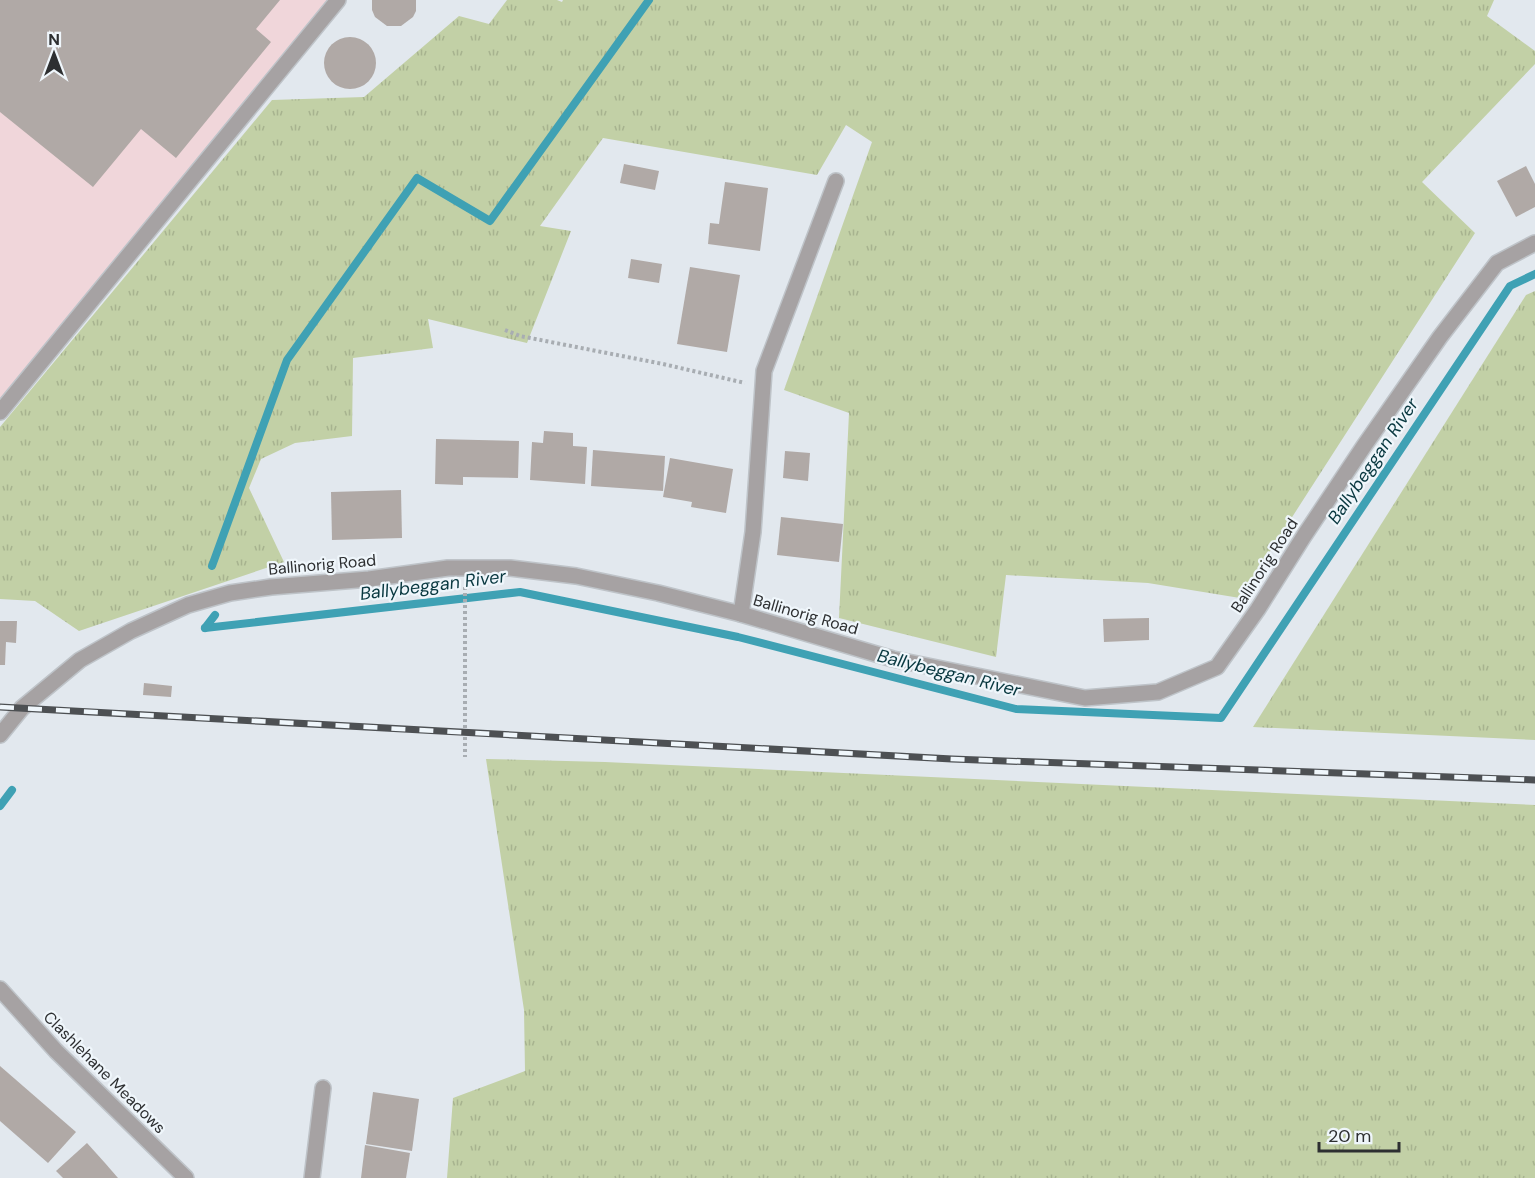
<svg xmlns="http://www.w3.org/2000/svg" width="1535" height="1178" font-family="'DM Sans',sans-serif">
<defs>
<pattern id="grass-tufts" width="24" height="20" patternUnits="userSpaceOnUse" patternTransform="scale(1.5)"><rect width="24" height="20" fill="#c2d0a6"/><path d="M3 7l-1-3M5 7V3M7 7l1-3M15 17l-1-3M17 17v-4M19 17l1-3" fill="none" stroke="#a7b38f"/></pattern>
</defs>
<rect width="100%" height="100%" fill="#e2e8ee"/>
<polygon fill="#f0d6da" points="0,0 330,0 0,418"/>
<g fill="url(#grass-tufts)">
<polygon points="507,0 557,0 562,2 563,0 1494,0 1487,16 1535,51 1535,64 1422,182 1475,233 1240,598 1148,583 1006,575 996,657 839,618 849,413 784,390 872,142 846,125 817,175 603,138 540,226 571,231 527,343 428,319 433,348 353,358 352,436 295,443 261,459 249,488 284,562 79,631 35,601 0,599 0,427 272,100 364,97 459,16 489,24"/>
<polygon points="1535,291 1535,740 1253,727 1526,295"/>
<polygon points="486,759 605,762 1535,805 1535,1178 447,1178 453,1098 525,1071 524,1010"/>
</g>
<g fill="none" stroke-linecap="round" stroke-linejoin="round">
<g stroke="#3fa1b4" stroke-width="8">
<polyline points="212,566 287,360 417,178 490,221 649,0"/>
<polyline points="205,628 520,592 738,637 1016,709 1221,718 1510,286 1535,274"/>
<polyline points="205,628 215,615"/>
<polyline points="0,806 12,790"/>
</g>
</g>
<g fill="#b0a9a6">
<polygon points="0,0 280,0 256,29 271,42 176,158 141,129 93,187 0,112"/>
<polygon points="372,0 416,0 416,11 413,17 401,26 387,26 375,17 372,10"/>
<circle cx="350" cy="63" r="26"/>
<polygon points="624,164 659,171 655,190 620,183"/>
<polygon points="1526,166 1535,184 1535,207 1516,217 1497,181"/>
<polygon points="725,182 768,188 760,251 708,244 710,223 719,224"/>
<polygon points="631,259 662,264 659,283 628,278"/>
<polygon points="690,267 740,275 727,352 677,344"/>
<polygon points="544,431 573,433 573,446 587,447 585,484 530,480 532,442 543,443"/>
<polygon points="436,439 519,441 518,478 463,477 463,485 435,484"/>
<polygon points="593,450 665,456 663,491 591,486"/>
<polygon points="785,451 810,453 808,481 783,478"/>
<polygon points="670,458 733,469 726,513 691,507 692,502 663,497"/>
<polygon points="401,490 402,538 332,540 331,492"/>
<polygon points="781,517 843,524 839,562 777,555"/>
<polygon points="1149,618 1149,640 1104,642 1103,619"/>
<polygon points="0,621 17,621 16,643 6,642 5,665 0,665"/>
<polygon points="144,683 172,686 171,697 143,695"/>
<polygon points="0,1066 76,1132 48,1163 0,1121"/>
<polygon points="373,1092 419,1099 412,1151 366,1144"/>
<polygon points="87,1143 105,1163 118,1178 63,1178 56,1171"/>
<polygon points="365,1145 410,1153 406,1178 361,1178"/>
</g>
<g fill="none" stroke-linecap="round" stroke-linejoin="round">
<defs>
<g id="minor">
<polyline points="0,412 338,0"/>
<polyline points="741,614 753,532 764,371 836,181"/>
<polyline points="0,735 22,708 80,660 131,631 188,605 230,593 271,587 369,579 448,568 510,568 576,576 658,593 741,614 893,659 1085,698 1158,692 1217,667 1258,609 1304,536 1364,446 1440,337 1497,263 1535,243"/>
<polyline points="0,989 56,1051 186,1178"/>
<polyline points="312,1178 323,1088"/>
</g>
</defs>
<use href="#minor" stroke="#bec3c8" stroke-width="18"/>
<g stroke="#a8adb2" stroke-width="4" stroke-dasharray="3 3" stroke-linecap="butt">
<polyline points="505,330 520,336 663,364 745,383"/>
<polyline points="465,587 465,757"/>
</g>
<use href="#minor" stroke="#a6a2a3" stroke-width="15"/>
<defs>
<polyline id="rail" points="0,707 952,759 1535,780"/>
</defs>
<use href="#rail" stroke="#4d5053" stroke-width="7"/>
<use href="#rail" stroke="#eff6fb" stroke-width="4.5" stroke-dasharray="14" stroke-linecap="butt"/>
</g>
<g text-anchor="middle" stroke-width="4.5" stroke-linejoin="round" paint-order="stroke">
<g font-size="16" fill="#2d2f31" stroke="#eff6fb">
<text transform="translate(322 564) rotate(-5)" y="6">Ballinorig Road</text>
<text transform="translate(1264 565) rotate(-57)" y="6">Ballinorig Road</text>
<text transform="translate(806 614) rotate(16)" y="6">Ballinorig Road</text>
<text transform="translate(105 1072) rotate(45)" y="6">Clashlehane Meadows</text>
</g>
<g font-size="18" font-style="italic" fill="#08373f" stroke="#eff6fb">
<text transform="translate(1373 461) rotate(-56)" y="6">Ballybeggan River</text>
<text transform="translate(433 585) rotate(-7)" y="6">Ballybeggan River</text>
<text transform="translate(949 673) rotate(14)" y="6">Ballybeggan River</text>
</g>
</g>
<g transform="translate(54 54)" stroke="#eff6fb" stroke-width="4.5" paint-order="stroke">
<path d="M0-4.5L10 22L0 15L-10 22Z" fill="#2d2f31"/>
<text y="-9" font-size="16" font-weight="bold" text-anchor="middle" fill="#2d2f31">N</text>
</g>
<path d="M1319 1142v9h80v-9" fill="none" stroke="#2d2f31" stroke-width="3"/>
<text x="1328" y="1142" font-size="18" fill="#2d2f31" stroke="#eff6fb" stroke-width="4.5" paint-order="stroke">20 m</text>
</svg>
